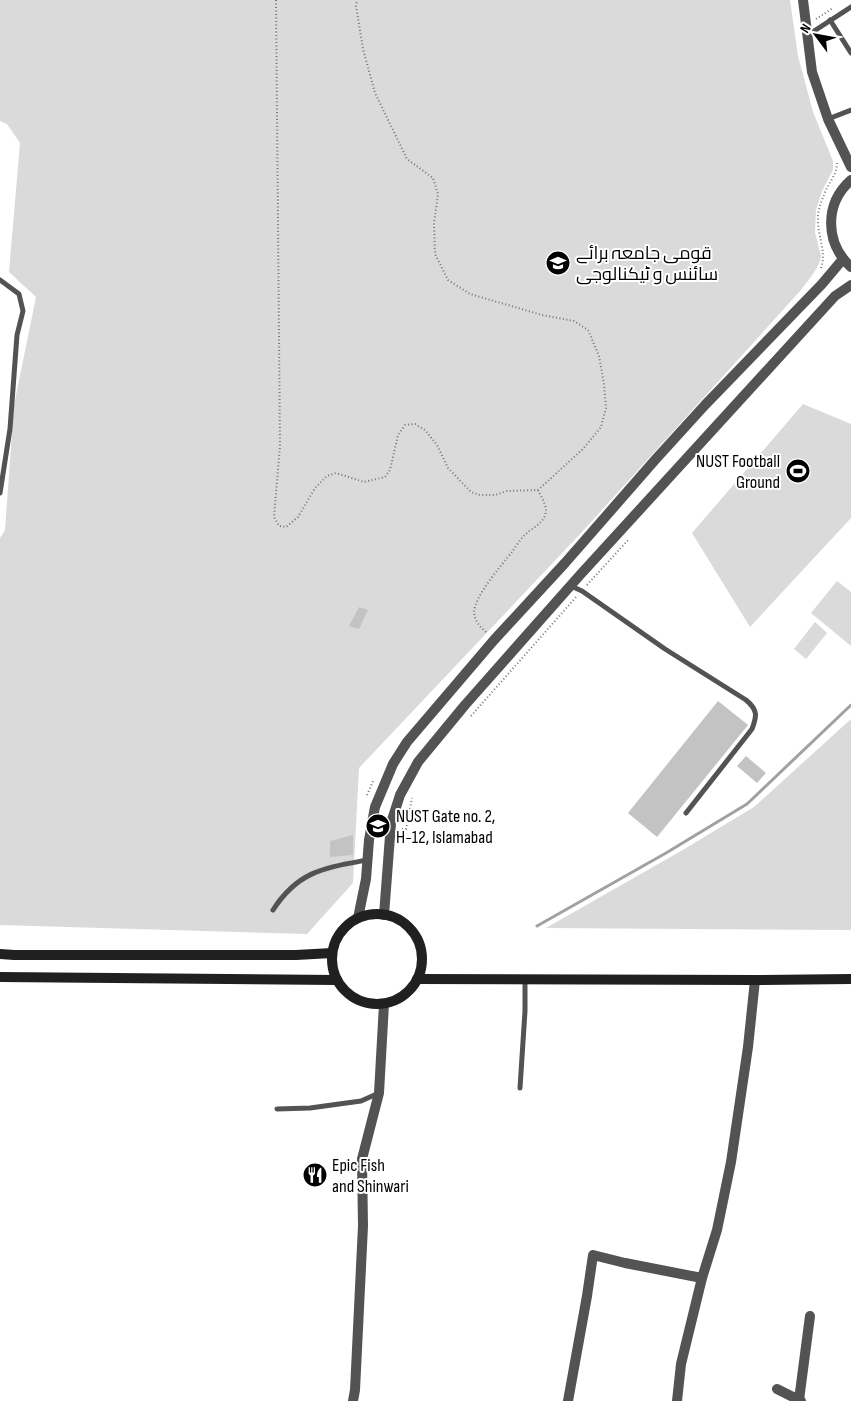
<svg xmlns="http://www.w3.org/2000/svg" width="851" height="1401" font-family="'Sofia Sans Condensed',Cairo,sans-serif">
<rect width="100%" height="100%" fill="#fff"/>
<g fill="#dadada">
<polygon points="0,0 790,0 798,56 813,112 833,161 833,170 822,191 816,210 815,232 821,256 819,264 813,274 801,290 582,532 359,768 353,883 307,934 0,925 0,538 5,530 14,405 36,297 9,272 20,143 7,124 0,121"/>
<polygon points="803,404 851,424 851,518 750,627 692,533"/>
<polygon points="837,581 851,592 851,646 811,613"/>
<polygon points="815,622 827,633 806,659 794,649"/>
<polygon points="851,719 851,930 546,928 681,851 754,807"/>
</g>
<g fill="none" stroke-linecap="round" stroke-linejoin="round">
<polyline stroke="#a1a1a1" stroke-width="3" points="537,926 666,853 747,804 851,705"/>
</g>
<g fill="#c3c3c3">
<polygon points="359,607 368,610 359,629 349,626"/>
<polygon points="718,701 748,725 657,837 628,813"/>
<polygon points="746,756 766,773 757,783 737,766"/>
<polygon points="353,835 353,855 330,857 330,841"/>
</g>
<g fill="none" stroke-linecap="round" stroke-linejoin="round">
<g stroke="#757575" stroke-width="2" stroke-dasharray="1 2.5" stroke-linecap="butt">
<polyline points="276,0 280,446 274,517 279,526 286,527 298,517 315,488 327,476 336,473 364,482 385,477 390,470 398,435 405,425 415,424 425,430 437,445 448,468 471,492 480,495 495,495 507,491 538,490 583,449 601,427 606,408 604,384 599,356 588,330 574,321 542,315 470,294 448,280 435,254 434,223 438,194 433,178 407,159 375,93 363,49 356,6 357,0"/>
<polyline points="816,19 833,8"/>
<path d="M821 268C827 252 817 235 818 217 818 210 821 202 824 195 828 183 837 175 837 163"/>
<polyline points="587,585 629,539"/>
<path d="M486 632C480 627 475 621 474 613 474 596 502 565 512 552 516 546 521 538 526 534 533 527 545 523 546 511 546 504 541 496 538 490"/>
<polyline points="471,716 577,596"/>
<polyline points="367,795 374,779"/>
<polyline points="402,829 406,829 412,798"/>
</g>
<g stroke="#535353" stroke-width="5">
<polyline points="830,20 851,53"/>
<polyline points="808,35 851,7"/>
<polyline points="828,119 851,110"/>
<polyline points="0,280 19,294 23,311 17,335 10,429 0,493"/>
<path d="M571 586 582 591 665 649 746 700C758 710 757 716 752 729L686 813"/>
<path d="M273 910C298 871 324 868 367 860"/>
<polyline points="520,1088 525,1011 525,979"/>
<polyline points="277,1109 310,1108 361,1101 379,1093"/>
</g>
<g stroke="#535353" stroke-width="10">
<polyline points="803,0 812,72 828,119 851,167"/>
<path d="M851 180C824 204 825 243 851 267"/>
<polyline points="384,915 391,823 400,795 418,762 465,705 580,575 835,296 851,285"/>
<polyline points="358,918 366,879 369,840 375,807 393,764 407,742 494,640 565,563 655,460 705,405 822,284 843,259"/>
<polyline points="777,1389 801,1401"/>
<polyline points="799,1400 810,1316"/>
<polyline points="353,1401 355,1390 363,1226 362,1159 379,1093 384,1004"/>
<polyline points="568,1401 587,1296 593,1255 625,1263 702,1278"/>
<polyline points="677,1401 681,1364 702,1278 717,1230 731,1162 748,1047 755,980"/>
</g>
<g stroke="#202020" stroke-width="10">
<circle cx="377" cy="959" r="45"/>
<polyline points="0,954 14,955 296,955 332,953"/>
<polyline points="0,977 336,980"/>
<polyline points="417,979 755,980 851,979"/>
</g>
</g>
<defs>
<symbol id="university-disc" viewBox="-11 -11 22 22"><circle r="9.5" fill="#000" stroke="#fff"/><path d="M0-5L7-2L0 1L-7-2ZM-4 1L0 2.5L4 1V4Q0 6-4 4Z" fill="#fff"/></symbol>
<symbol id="stadium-disc" viewBox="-11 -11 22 22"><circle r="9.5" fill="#000" stroke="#fff"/><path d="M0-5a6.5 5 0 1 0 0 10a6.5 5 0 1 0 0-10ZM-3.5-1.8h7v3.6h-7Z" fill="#fff"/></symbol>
<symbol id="restaurant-disc" viewBox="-11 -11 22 22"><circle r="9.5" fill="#000" stroke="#fff"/><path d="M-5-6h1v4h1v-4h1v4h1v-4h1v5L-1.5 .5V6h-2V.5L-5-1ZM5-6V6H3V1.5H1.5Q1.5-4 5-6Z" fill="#fff"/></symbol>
</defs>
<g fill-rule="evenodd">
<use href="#university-disc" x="544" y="249" width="28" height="28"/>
<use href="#stadium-disc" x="784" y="457" width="28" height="28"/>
<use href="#university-disc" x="364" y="812" width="28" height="28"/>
<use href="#restaurant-disc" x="301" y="1161" width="28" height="28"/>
</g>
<g text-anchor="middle" stroke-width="4" stroke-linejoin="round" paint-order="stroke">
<g font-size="18" fill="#000" stroke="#fff" text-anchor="start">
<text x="576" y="259">قومی جامعہ برائے<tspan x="576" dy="21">سائنس و ٹیکنالوجی</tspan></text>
<text x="780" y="467" text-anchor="end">NUST Football<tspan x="780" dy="21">Ground</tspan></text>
<text x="396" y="822">NUST Gate no. 2,<tspan x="396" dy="21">H-12, Islamabad</tspan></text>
<text x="332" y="1171">Epic Fish<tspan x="332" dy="21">and Shinwari</tspan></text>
</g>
</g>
<g transform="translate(816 35) rotate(302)" stroke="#ffffff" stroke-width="4" paint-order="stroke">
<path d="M0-4L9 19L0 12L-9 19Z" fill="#000000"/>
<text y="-8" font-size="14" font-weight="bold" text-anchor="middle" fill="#000000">N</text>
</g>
</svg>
